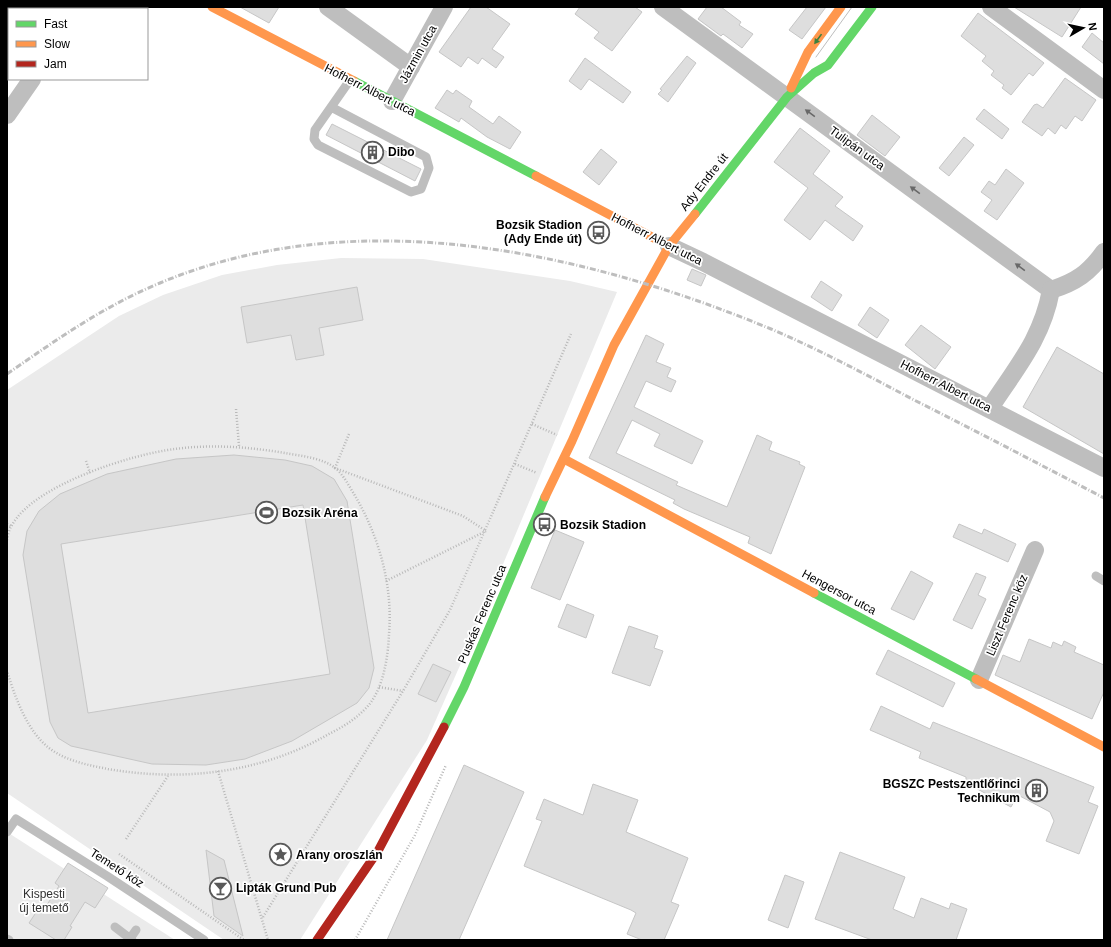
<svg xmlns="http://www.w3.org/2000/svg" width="1111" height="947" font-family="Helvetica,sans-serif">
<rect width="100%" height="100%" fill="#fff"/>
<g fill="#ebebeb">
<polygon points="341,258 423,259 570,281 617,292 473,636 427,740 300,940 224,940 7,793 7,390 119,316 163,295 222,275 277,265"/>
<polygon points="7,832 175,940 7,940"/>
</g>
<g fill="#dedede" stroke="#c6c6c6" fill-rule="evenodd">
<polygon points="240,7 279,7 269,23"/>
<polygon points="471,7 486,7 510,24 492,49 504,57 496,68 482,58 478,64 468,57 461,67 439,52"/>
<polygon points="580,7 635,7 642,12 612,51 594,38 599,32 575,14"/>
<polygon points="707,7 721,7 741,22 739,25 753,34 742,48 723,34 721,36 698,19"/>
<polygon points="807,7 826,7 802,39 789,30"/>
<polygon points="1014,7 1081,7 1062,37"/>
<polygon points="978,13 1044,63 1033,76 1029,73 1011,95 1002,88 1004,85 991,75 994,71 982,61 986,56 961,36"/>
<polygon points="1092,33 1104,43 1104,64 1082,47"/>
<polygon points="687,56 696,63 668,102 658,94 662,90 660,89"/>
<polygon points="585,58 631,92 623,103 589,79 581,90 569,81"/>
<polygon points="1065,78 1096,100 1082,121 1075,116 1066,129 1061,125 1055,134 1048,128 1042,136 1022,122 1034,105 1037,104 1043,108"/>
<polygon points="447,90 453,94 456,90 472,101 469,107 493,124 499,116 521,132 510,149 487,137 461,118 459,122 435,108"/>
<polygon points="984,109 1009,129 1002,139 976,119"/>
<polygon points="872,115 900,137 885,156 857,135"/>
<polygon points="332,124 421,169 415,181 326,135"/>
<polygon points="800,128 830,151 813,174 843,197 835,206 863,226 853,241 825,220 810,240 784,220 808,188 774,162"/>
<polygon points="964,137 974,145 949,176 939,168"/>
<polygon points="601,149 617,162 599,185 583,172"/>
<polygon points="1006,169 1024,183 997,220 984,211 992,200 981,192 989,181 995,185"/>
<polygon points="692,269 706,275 701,286 687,280"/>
<polygon points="821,281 842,295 832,311 811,297"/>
<polygon points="357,287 363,320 319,328 324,355 296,360 291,335 247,343 241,307"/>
<polygon points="870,307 889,320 877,338 858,325"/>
<polygon points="921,325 951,347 935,369 905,345"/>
<polygon points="646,335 664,344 656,362 671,368 667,377 676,381 671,392 646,381 634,407 703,441 692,464 654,446 660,434 632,420 616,453 678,482 676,485 727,507 757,435 772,442 769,450 800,462 799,464 805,467 771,554 748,543 750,537 684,509 673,503 675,500 589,458"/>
<polygon points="1057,347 1104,374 1104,454 1023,407"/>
<path d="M234 455 285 460 312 466 334 479 347 501 374 668 369 688 357 703 292 741 245 759 206 765 152 764 71 746 58 738 50 722 23 555 27 531 39 511 60 494 107 474 176 459ZM303 505 330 674 88 713 61 544Z"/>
<polygon points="959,524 982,534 984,529 1016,544 1008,562 953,537"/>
<polygon points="555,530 584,542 560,600 531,588"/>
<polygon points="911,571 933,583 914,620 891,609"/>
<polygon points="976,573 986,577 978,595 986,599 972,629 953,620"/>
<polygon points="567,604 594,615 586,638 558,627"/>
<polygon points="629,626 658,636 654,648 663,651 650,686 612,673"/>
<polygon points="1029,639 1051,648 1053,642 1062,646 1064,641 1076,647 1074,652 1104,665 1104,692 1092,719 995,675 1003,655 1020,662"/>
<polygon points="888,650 955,683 943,707 876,674"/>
<polygon points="433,664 451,672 436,702 418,694"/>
<polygon points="881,706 930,729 933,722 1094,787 1088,802 1098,806 1079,854 1046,841 1054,821 1050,812 1018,795 1011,807 966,783 966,777 919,758 921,752 870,730"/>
<polygon points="464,765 524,792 459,940 387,940"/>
<polygon points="593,784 638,800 626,832 688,858 671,902 679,905 664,940 642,940 627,934 636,913 631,910 524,866 542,821 536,819 544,799 583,815"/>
<polygon points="206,850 224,860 243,936 214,916"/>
<polygon points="840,852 905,877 893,909 914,918 921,898 949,909 951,903 967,909 956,940 872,940 815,919"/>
<polygon points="68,863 108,888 95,908 85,902 70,926 72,927 64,940 56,940 29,923 39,908 43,911 59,886 55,883"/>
<polygon points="785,875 804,882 788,928 768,920"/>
</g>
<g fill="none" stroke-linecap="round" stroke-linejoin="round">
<g stroke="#b9b9b9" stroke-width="2.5" stroke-dasharray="1 2" stroke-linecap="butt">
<polyline points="236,409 239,446"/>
<polyline points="532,424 557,435"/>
<polyline points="349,434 335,468 463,516 486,531"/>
<polyline points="86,461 90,473"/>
<polyline points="515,464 537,473"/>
<polyline points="7,524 11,526"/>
<path d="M7 540C8 535 9 529 12 525 34 485 132 454 175 449 212 444 249 447 285 453 301 456 323 458 335 468 343 474 349 486 354 494 379 536 393 585 389 634 388 658 383 691 366 708 355 720 341 728 327 735 261 773 183 782 108 769 88 765 66 761 49 748 27 731 15 697 7 671"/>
<polyline points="386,581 486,531"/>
<polyline points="379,687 403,691"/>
<polyline points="218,771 268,940"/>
<polyline points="126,839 168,776"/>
<polyline points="119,854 244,940"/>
<polyline points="263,917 403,691 450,610 571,334"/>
<polyline points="355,940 415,835 446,765"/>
</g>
<g stroke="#bebebe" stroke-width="9">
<polyline points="331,107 426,157 429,168 421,189 411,192 318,145 314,139 315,130 350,80"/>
<polyline points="1096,576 1104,581"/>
<polyline points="7,832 16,819 107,876 204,940"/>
<polyline points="115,927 132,940"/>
<polyline points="7,939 9,940"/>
<polyline points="129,940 136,930"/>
</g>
<g stroke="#bebebe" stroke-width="18">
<polyline points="328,7 411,67"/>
<polyline points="663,7 1051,290"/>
<polyline points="991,7 1104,90"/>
<polyline points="79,9 81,7"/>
<polyline points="392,101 444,7"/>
<polyline points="7,115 32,79"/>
<polyline points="669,246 703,262 1104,468"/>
<path d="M1051 290C1076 282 1089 273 1104 252"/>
<path d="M990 408C1016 368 1042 339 1051 290"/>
<polyline points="979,680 1035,550"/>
</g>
<g stroke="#63d668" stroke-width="9">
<polyline points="354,81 536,176"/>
<polyline points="695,214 787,97 814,73 828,65 872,7"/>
<polyline points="814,593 976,679"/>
<polyline points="444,727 464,687 545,497"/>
</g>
<g stroke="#ff974d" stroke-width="9">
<polyline points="212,7 354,81"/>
<polyline points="791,88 808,52 841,7"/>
<polyline points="536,176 669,246"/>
<polyline points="564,459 814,593"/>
<polyline points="545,497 572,441 614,345 669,246 695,214"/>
<polyline points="976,679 1104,747"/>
</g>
<polyline stroke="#b3261e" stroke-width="9" points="317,940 378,851 444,727"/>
<polyline stroke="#bebebe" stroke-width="1" points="816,57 852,7"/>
<path stroke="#bebebe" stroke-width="3" stroke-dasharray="6 2 1 2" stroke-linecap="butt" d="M7 374C56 340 104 306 160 283 355 201 583 251 771 329 820 350 867 375 914 400 978 432 1041 465 1104 498"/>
</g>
<defs><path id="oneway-solid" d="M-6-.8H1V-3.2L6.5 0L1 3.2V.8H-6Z"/></defs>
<use fill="#3b803e" href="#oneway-solid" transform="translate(818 39) rotate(126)"/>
<g fill="#686868">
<use href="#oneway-solid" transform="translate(810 113) rotate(-144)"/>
<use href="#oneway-solid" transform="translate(915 190) rotate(-144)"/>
<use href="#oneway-solid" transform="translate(1020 267) rotate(-144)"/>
</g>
<defs>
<symbol id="building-ring" viewBox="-11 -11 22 22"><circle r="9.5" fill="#fff" stroke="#595959" stroke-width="1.5"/><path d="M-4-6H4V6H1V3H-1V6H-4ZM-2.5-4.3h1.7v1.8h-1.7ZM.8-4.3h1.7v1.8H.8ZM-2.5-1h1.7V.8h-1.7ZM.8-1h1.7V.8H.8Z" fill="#595959"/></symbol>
<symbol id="bus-ring" viewBox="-11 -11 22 22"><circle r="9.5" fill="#fff" stroke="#595959" stroke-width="1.5"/><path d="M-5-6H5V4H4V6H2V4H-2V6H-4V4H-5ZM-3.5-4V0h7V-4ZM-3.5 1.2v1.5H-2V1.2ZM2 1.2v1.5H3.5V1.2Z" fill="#595959"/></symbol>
<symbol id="stadium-ring" viewBox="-11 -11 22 22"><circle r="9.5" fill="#fff" stroke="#595959" stroke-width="1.5"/><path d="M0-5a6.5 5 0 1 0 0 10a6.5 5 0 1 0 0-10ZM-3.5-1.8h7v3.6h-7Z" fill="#595959"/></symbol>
<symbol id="sight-ring" viewBox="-11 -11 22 22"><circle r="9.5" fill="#fff" stroke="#595959" stroke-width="1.5"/><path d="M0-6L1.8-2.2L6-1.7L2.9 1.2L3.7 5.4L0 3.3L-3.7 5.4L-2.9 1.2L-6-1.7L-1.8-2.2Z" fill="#595959"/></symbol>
<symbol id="bar-ring" viewBox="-11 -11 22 22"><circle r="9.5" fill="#fff" stroke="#595959" stroke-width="1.5"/><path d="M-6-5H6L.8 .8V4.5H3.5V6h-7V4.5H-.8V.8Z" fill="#595959"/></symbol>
</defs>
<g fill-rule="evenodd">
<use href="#building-ring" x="360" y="140" width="25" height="25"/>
<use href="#bus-ring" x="586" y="220" width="25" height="25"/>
<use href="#stadium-ring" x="254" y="500" width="25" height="25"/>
<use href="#bus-ring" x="532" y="512" width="25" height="25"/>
<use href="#building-ring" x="1024" y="778" width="25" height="25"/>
<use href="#sight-ring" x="268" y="842" width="25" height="25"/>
<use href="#bar-ring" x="208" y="876" width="25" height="25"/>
</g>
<g text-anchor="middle" stroke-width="3.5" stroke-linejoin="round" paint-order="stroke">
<g font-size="12" fill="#000" stroke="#fff">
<text transform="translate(418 54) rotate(-61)" y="4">Jázmin utca</text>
<text transform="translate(370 90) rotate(27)" y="4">Hofherr Albert utca</text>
<text transform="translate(857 148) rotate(36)" y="4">Tulipán utca</text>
<text transform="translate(704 182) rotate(-52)" y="4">Ady Endre út</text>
<text transform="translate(657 239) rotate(27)" y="4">Hofherr Albert utca</text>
<text transform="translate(946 386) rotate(27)" y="4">Hofherr Albert utca</text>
<text transform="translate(839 592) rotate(28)" y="4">Hengersor utca</text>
<text transform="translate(482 614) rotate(-67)" y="4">Puskás Ferenc utca</text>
<text transform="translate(1007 615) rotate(-67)" y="4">Liszt Ferenc köz</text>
<text transform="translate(117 868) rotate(33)" y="4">Temető köz</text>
</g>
<g font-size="12" font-weight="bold" fill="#000" stroke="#fff" text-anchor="start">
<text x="388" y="156">Dibo</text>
<text x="582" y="229" text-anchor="end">Bozsik Stadion<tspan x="582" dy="14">(Ady Ende út)</tspan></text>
<text x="282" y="517">Bozsik Aréna</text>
<text x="560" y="529">Bozsik Stadion</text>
<text x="1020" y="788" text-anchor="end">BGSZC Pestszentlőrinci<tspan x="1020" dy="14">Technikum</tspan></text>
<text x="296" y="859">Arany oroszlán</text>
<text x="236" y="892">Lipták Grund Pub</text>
</g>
<g font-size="12" fill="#313131" stroke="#fff">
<text x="44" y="898">Kispesti<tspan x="44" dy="14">új temető</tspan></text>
</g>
</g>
<rect width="1111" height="947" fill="none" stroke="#000000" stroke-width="16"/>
<rect x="8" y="8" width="140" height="72" fill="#ffffff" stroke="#999999"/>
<rect x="16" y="21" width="20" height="6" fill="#63d668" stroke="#999999"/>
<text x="44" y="28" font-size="12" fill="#000000">Fast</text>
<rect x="16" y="41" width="20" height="6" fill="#ff974d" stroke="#999999"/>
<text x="44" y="48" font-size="12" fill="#000000">Slow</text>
<rect x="16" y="61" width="20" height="6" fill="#b3261e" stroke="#999999"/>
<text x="44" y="68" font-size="12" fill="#000000">Jam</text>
<g transform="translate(1083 28) rotate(81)" stroke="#ffffff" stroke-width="3" paint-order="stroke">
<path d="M0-3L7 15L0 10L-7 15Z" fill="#000000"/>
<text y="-6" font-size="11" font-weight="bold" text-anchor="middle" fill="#000000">N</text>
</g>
</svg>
